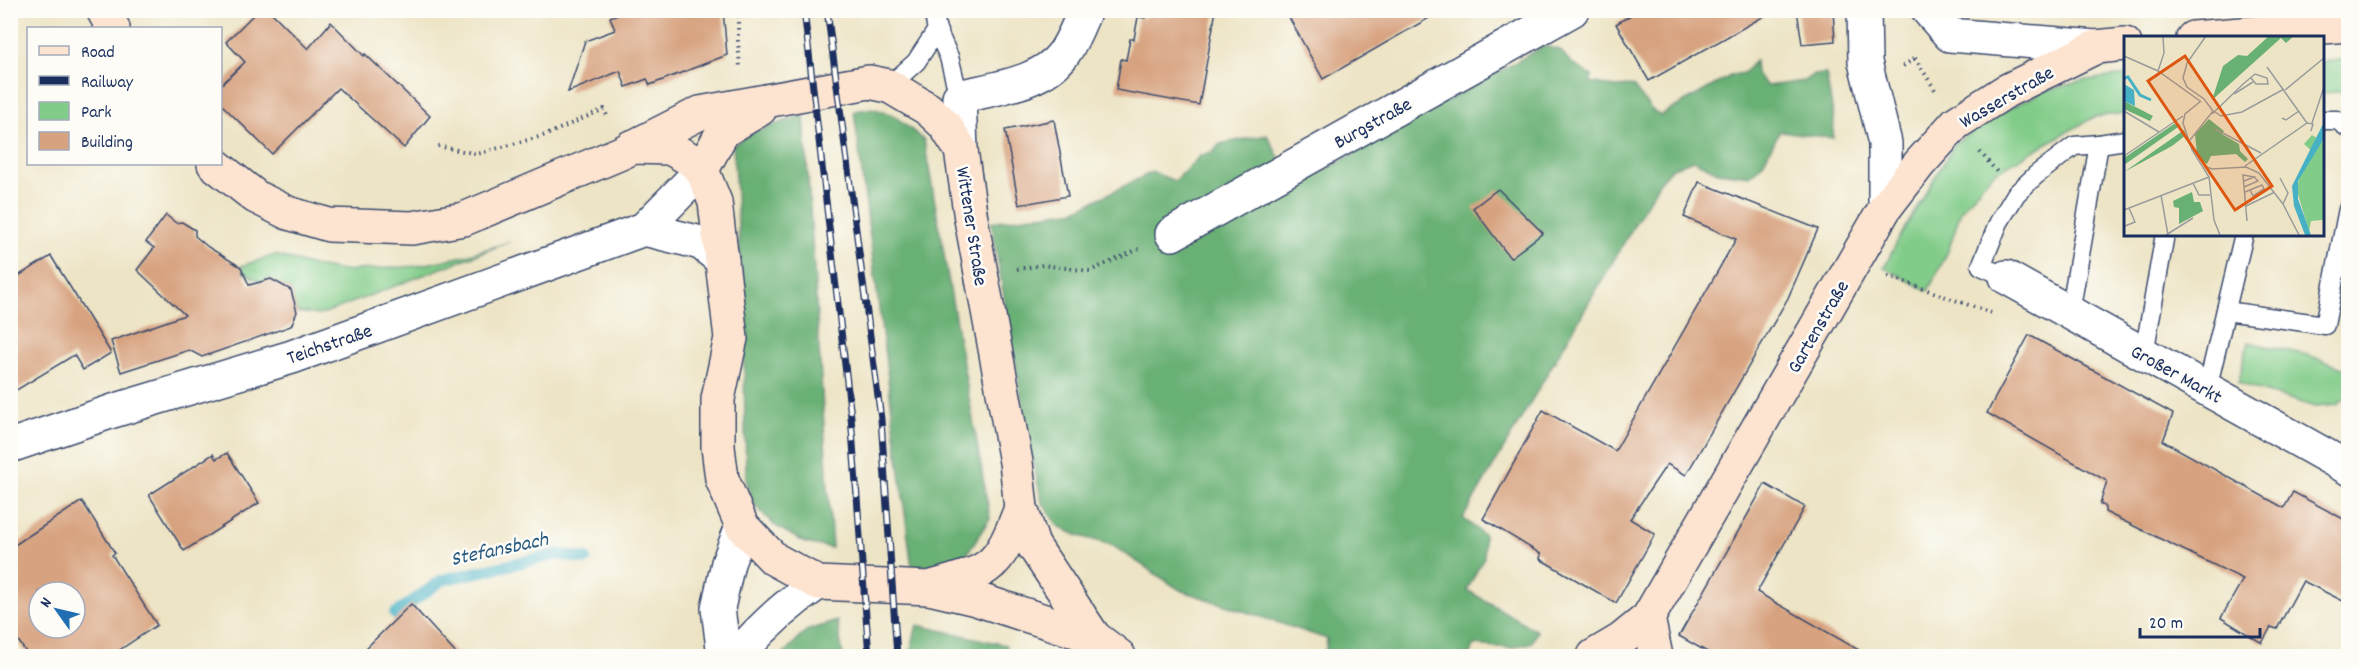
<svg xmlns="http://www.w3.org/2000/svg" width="2359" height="667" font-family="Dekko,sans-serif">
<rect width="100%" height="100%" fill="#fdfcf7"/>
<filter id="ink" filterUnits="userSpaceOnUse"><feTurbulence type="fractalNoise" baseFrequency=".0167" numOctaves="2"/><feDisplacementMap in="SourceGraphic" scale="12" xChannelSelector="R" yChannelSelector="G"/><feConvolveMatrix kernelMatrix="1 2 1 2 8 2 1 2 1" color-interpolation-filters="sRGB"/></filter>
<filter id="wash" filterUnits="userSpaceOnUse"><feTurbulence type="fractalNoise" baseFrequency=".008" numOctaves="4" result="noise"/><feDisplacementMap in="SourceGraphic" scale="24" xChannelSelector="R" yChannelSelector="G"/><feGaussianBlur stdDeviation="1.35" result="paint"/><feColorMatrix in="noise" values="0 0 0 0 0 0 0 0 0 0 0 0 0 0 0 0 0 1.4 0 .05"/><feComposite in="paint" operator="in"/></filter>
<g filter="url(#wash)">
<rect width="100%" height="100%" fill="#ede4c5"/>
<g fill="#82cc89" stroke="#4e7e74" stroke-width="1.5">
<polygon points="2348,59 2348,91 2322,93 2322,62"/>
<polygon points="2125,75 2125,113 2094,117 1992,174 1961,210 1949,249 1928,291 1884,268 1898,240 1956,142 2010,108 2047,90 2086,80"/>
<polygon points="509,242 320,315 297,312 291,290 271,279 260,282 244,272 241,266 275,255 309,265 343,271 417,266 464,256"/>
<polygon points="2248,342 2308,355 2348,370 2348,396 2337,405 2315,407 2238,383"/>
</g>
<g fill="#69b075" stroke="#42706a" stroke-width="1.5">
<polygon points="1544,46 1560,50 1571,63 1592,76 1590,82 1615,87 1633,86 1650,108 1660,116 1732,75 1744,73 1755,61 1756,74 1767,86 1804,81 1812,75 1826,74 1834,119 1833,138 1780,131 1763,163 1750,176 1718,172 1693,160 1671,169 1660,181 1463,518 1484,535 1484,557 1467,590 1537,631 1532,642 1511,648 1473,645 1469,656 1325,656 1327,639 1180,590 1112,545 1076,535 1058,526 1042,502 1031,453 991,222 1076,210 1152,172 1175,181 1200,156 1214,151 1220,144 1267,135 1295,187"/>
<polygon points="872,108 893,115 924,140 990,518 965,557 940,570 913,576 854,111"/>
<polygon points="804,115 832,548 805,543 774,525 753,503 746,479 743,307 733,145 753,132"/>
<polygon points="837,621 843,656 781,656 806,631"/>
<polygon points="917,625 1006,645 1007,656 909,656"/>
</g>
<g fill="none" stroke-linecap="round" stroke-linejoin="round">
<polyline stroke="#46b1c4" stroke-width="12" points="395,614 442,580 558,554 586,559"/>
</g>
<g id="blocks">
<g fill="#d7a27f" fill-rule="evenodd">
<polygon points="258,10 269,10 308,49 331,22 364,56 365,54 430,116 404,148 338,88 272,154 220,103 220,86 245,62 226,42"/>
<polygon points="628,10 723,10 727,55 650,85 647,79 626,87 620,71 568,92 585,41 615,30 610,17"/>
<polygon points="1146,10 1216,10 1199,105 1116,90 1121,59 1126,60 1130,39 1134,39 1138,17 1145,18"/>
<polygon points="1285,10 1443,10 1323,79"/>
<polygon points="1639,10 1775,10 1649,81 1616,24"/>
<polygon points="1797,10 1833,10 1835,41 1802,44"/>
<polygon points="1054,120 1068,196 1019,205 1005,130"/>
<polygon points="1699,182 1818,229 1788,298 1686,475 1667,464 1630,519 1655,534 1616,603 1540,559 1541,554 1483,519 1543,410 1615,451 1736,239 1684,217"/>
<polygon points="1498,189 1543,233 1510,258 1473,208"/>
<polygon points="166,215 176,223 182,222 195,230 195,236 208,247 241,267 249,285 271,279 291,290 297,312 291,326 202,357 189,350 121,372 111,341 185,315 137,270 154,248 146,242"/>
<polygon points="51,256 111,353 83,370 74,355 10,394 10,281"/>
<polygon points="2029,335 2173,414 2163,441 2284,508 2293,492 2349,522 2349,604 2303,581 2277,629 2271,627 2262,643 2221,618 2243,579 2105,512 2105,506 2100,504 2107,481 1987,413"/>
<polygon points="227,453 259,503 184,551 149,495 213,454 216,459"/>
<polygon points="1765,484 1805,507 1757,592 1871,657 1716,657 1679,636"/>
<path d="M82 501 115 553 112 555 157 625 109 657H29L10 628V548ZM39 592H75V628H39Z"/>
<polygon points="411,604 459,657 357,657"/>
</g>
</g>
</g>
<g filter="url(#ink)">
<use href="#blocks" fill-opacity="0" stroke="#3a4a6d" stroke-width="1.5"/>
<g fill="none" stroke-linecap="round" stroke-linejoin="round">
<defs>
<g id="lane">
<polyline points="933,10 937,30 949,57 959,97"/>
<polyline points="889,86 916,62 937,30"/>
<polyline points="2322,120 2337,120 2348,128"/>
<polyline points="2099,144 2125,140"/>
<polyline points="2006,277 1981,266 1999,222 2016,194 2036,175 2074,146 2099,144 2070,313"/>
<polyline points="2226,311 2325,325 2348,209"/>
<polyline points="2144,354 2165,234"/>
<polyline points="2207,389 2244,234"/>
</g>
<g id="street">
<polyline points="1864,10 1865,62 1885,143 1885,208"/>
<polyline points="1928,10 1950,35 2096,47"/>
<path d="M961 150 959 97C994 88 1042 84 1064 53 1073 40 1079 24 1085 10"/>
<polyline points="644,229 701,243 722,260"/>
<polyline points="1172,234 1572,10"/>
<polyline points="2006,277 2348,468"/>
<polyline points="10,446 113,411 292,357 644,229 702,170"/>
<polyline points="724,656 718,608 728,563 742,526"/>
<path d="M737 656C761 628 788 603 818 583"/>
</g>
<g id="secondary">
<polyline points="103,10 113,28"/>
<polyline points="2193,38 2348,25"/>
<polyline points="631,147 670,148 688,158 702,170 715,202 731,338 718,399 718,447 722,479 742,526 774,559 818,583 929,588 976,599 1094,637 1119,656"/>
<polyline points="214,164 256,197 288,213 329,225 412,228 464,219 621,153 700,113 869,82 889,86 928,109 945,125 961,150 971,219 1016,462 1021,508 1033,545 1094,637"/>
<polyline points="702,170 723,131 760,109"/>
<path d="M929 588C947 582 972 578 988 566 1004 555 1014 526 1021 508"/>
<polyline points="1648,618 1656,656"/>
<polyline points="1594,656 1621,640 1648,618 1885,208 1919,164 1956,123 2006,91 2096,47 2125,44"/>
</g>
</defs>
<use href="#lane" stroke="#3a4a6d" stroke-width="21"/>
<use href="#street" stroke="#3a4a6d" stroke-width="36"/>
<use href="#secondary" stroke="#3a4a6d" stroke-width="36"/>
<g stroke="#3a4a6d" stroke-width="4" stroke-dasharray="1.5 4.5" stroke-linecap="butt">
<polyline points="738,10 738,41 740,67"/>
<polyline points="1915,58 1937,93"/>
<polyline points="1903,66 1917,57"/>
<polyline points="438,146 477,154 546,135 604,109 608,118"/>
<polyline points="1980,152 1997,172"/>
<polyline points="1017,269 1043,265 1090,271 1139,249"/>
<polyline points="1888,276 1991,313"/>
</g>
<use href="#lane" stroke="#fff" stroke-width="18"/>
<use href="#street" stroke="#fff" stroke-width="33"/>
<use href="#secondary" stroke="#fde4d1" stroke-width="33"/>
<defs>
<g id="rail">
<polyline points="804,10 851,417 869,656"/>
<polyline points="827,10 881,419 897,656"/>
</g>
</defs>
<use href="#rail" stroke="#1b2f5e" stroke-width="7"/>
<use href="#rail" stroke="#fdfcf7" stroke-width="4.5" stroke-dasharray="14" stroke-linecap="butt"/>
</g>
</g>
<g text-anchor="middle" stroke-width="5" stroke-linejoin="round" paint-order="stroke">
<g font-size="20" fill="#1b2f5e" stroke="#fdfcf7">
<text transform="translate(2006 96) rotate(-30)" y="7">Wasserstraße</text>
<text transform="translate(1372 122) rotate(-29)" y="7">Burgstraße</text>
<text transform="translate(973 226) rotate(81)" y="7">Wittener Straße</text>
<text transform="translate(1817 326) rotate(-60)" y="7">Gartenstraße</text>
<text transform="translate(329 343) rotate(-19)" y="7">Teichstraße</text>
<text transform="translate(2177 373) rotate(29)" y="7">Großer Markt</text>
</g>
<g font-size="21" font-style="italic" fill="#2a5c82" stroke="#fdfcf7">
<text transform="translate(499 548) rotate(-12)" y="7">Stefansbach</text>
</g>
</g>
<g transform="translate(2124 36)">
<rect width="200" height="200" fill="#ede4c5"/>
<path d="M188 99 199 106V184L187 185 185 195 173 155 175 142 190 117 180 108Z" fill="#82cc89"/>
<path d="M145 0H170L162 7 157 2 88 64 99 30 114 19 123 20ZM0 65 29 80 26 85 0 73ZM85 83 100 95 98 98 115 108 116 115 124 123 121 126 112 118 87 120 83 128 78 125 73 118 71 98ZM50 88 57 89 0 129V122ZM60 94 62 99 48 110 0 136ZM68 156 70 166H76L79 175 55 188V172L50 171 49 165Z" fill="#69b075"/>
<path d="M0 48 10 54 11 70 0 65ZM199 88V104L174 145V163L187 199H181L170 170 168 150Z" fill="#46b1c4"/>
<path fill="none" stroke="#46b1c4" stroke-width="3" d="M0 42 4 41 16 59 27 64"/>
<path fill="none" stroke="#999c9c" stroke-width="1.5" d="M0 20 34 35 76 65M143 31 183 87 189 88 187 95M34 35 40 17 39 0M161 54 200 22M110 58 129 46M77 65 61 78 59 87 68 114 85 141 90 184 96 199M0 75 35 96M91 76 97 80 118 76 160 53M88 78 115 52 118 49 131 38 143 42 144 48H132L127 42M158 82 162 84 175 75M188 87 200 51M91 93 137 117M66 104 89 75 80 63 63 51 59 42 63 27 82 0M0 120 59 80M80 130 88 133 122 131 135 137 159 168 175 199M121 130 183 87M156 142 164 157 159 168M120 145 130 141 119 139 123 185M69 147 75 159H86M120 151 134 145 130 141M121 156 138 149 140 153 129 160 126 154M37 159 44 199M122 170 151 156M0 174 85 141M1 190 11 186 5 172M42 199 69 182"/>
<path fill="#de5710" fill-opacity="0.15" stroke="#de5710" stroke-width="3" d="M61 20 148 150 111 174 24 45Z"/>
<rect width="200" height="200" fill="none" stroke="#1b2f5e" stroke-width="3"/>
</g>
<rect width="2359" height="667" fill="none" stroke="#fdfcf7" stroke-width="36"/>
<rect x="27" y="27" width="195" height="138" fill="#fdfcf7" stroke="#a3aaba" stroke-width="1.5"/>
<rect x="39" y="46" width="30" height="9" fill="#fde4d1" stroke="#a3aaba" stroke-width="1.5"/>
<text x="81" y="57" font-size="18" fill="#1b2f5e">Road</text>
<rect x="39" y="76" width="30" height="9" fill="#1b2f5e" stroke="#a3aaba" stroke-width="1.5"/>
<text x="81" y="87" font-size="18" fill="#1b2f5e">Railway</text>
<rect x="39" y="102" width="30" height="18" fill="#82cc89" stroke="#a3aaba" stroke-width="1.5"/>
<text x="81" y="117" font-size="18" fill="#1b2f5e">Park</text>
<rect x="39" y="132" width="30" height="18" fill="#d7a27f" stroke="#a3aaba" stroke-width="1.5"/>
<text x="81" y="147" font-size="18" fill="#1b2f5e">Building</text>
<g transform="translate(57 610) rotate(304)"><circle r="28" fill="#fdfcf7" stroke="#a3aaba" stroke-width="1.5"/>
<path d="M0-4.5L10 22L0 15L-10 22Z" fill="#1f6fb2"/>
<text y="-9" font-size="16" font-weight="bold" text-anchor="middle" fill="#1b2f5e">N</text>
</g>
<path d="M2140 628v9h120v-9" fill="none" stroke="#1b2f5e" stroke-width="3"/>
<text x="2149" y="628" font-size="18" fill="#1b2f5e" stroke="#fdfcf7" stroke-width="4.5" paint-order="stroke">20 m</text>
</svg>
